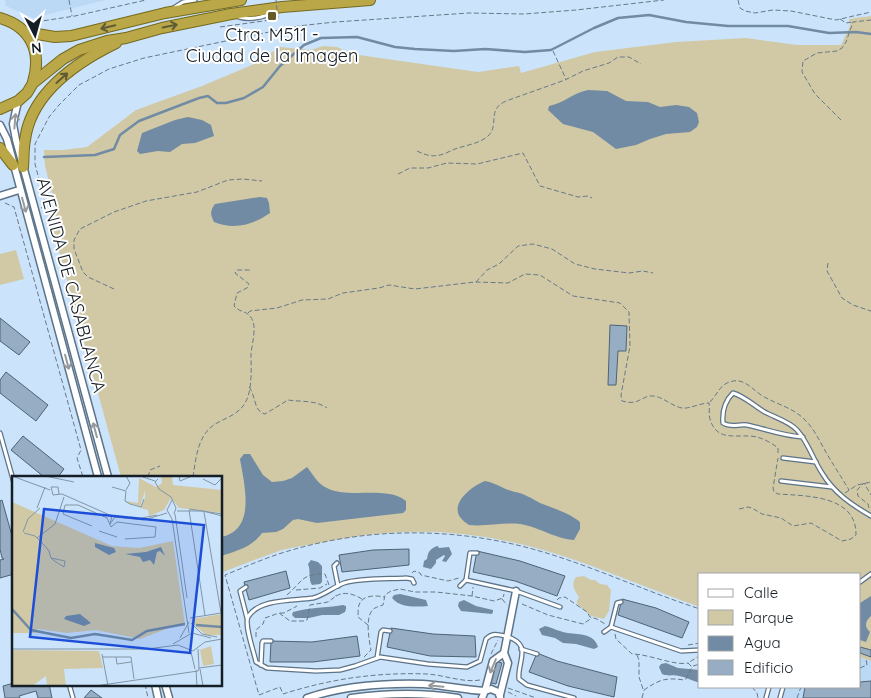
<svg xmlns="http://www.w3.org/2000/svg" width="871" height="698" font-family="Quicksand,sans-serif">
<rect width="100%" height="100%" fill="#cbe4fb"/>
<g fill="#bbd8f5">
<polygon points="5,0 106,0 33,18 6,6"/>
<polygon points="860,657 871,661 871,698 778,698 781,687 860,687"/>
</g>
<g fill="#d1c9a6">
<path d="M871 16V661L860 657V574H700V607C648 589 596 565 543 550 466 528 398 526 319 543 307 545 294 547 282 550 261 557 241 565 221 573V477H121L48 211 56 209 45 166 44 150H63L87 147 136 110 202 86 252 65 280 47 311 50 323 46 337 47 352 54 478 72 519 66 521 73 595 52 676 42 746 38 797 45H841L850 26 849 19Z"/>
<polygon points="16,250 24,279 0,285 0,254"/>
<path d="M584 576 591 580H595L600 584 607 585 611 590 609 611 604 619 591 616 577 604V601L579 597C575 591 570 585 576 577Z"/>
</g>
<g fill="#708ba3">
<path d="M588 90 607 91 626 101 648 102 660 107 676 105 689 107 697 113 699 122 697 127 690 132 666 134 650 139 636 145 616 149 593 132 563 124 548 110 549 106C564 103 573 93 588 90Z"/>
<polygon points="188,117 202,120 211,125 214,136 195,143 182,144 170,152 158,151 140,154 137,151 142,133 175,120"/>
<path d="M260 197 267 198 269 203 270 213C253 225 234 230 214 222 210 214 210 211 215 204Z"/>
<path d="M244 454H250L263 475 272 482 283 481 292 478 307 467C313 474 316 482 325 487 347 500 386 485 406 501V510L403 513 317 523 298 519 293 520 283 529 276 532 262 533C252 547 237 551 221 556V537C257 530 244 484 240 459Z"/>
<path d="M485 481C496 483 505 490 515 492 525 494 531 498 540 503 554 509 568 512 580 522V529L574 540C556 539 543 529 525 525 508 521 487 527 469 525 466 523 462 520 460 517 450 502 474 485 485 481Z"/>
<path d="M438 546 439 548 449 547 452 554 446 562 442 561 445 556 444 555 436 560V563L431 569 423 567 424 561 427 559C428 552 430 548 438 546Z"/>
<path d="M311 560 318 562 322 566V582L320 584 312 585C308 579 311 571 308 564Z"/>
<path d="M400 594 426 600 428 606C416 607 400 608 392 598L394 595Z"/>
<path d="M871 596V616C865 621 864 627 870 632L866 642 860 640V603Z"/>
<polygon points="464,600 476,606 493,610 493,612 492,614 461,611 458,606 459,602"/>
<path d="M343 605 346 606V609L345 612 339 615H322L309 618H295L292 615 293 612C310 607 326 608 343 605Z"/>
<path d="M545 626C553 628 560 632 568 633 580 635 594 633 598 647L594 649 576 644 563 643 555 638 542 635 539 629Z"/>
<path d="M666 663 678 668 700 670V683C693 681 686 677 679 676 673 674 669 677 662 674L659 667 661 664Z"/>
</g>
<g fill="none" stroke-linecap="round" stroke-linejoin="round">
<polyline stroke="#708ba3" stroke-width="2.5" points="44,157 95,155 114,149 120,135 139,121 199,98 208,96 217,103 226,103 244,98 263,87 280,66 304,45 321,38 357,37 395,47 415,49 454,51 485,49 525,52 551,50 594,28 618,18 649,15 686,22 728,26 788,26 829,33 856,32 871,34"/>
</g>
<g fill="#96adc3" stroke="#4d6376">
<polygon points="0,318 30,342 19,355 0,341"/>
<polygon points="610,325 627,326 626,351 618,351 616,385 608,385"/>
<polygon points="6,372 48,405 36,421 0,393 0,380"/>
<polygon points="23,436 64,469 58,477 44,477 11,450"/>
<polygon points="2,500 14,543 14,574 0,578 0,560 4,559 2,558 0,549 0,501"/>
<polygon points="409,549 409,565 342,572 339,555 373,550"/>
<polygon points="477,551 520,561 565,576 557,596 515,581 473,572"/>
<polygon points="286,571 290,588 249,600 244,582"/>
<polygon points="622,599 656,608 689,622 682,638 618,615"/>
<polygon points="391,628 433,634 475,636 476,657 430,656 387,647"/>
<polygon points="357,636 360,656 313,662 270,662 271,641 312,642"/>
<polygon points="860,647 871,650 871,657 860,653"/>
<polygon points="537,653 557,661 617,677 614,697 568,686 529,672"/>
<polygon points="496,661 502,663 496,684 490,683"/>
<polygon points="871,681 871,698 803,698 805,687 860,687 860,682"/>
<polygon points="14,683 49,684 52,698 38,698 36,691 19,696 20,698 5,698 3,686"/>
<polygon points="91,690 102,698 84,698"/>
</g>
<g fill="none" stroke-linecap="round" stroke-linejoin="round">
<defs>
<g id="service">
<polyline points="175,7 183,2 195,0"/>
<path d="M239 17C249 20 264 18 273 12"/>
<polyline points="0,433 14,483"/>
<path d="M803 437C783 436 766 429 747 425 738 424 731 428 723 423 722 412 725 401 733 393 744 396 753 405 763 411 773 417 789 421 797 430 808 442 813 459 822 473 834 493 852 505 871 516"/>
<polyline points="783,458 816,462"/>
<polyline points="781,481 832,487"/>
<polyline points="337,563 334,566 338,586"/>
<polyline points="466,580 470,553 477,553"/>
<polyline points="860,582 871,574"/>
<path d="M414 583 412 579 406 578C389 579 359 578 344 583 333 587 325 595 313 598 295 601 259 598 248 617 244 625 254 652 256 662L267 668 316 671 340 670 355 666 380 657 428 664 467 667 480 661 486 639C492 633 497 634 505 636 534 644 517 661 519 679L527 685 574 698"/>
<polyline points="460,586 466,580 516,591 560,607"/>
<polyline points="246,587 240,591 247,618"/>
<polyline points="611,627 617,603 621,602"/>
<polyline points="604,632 611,627 681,651 700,650"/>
<polyline points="521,649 537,654"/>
<polyline points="377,658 381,632 383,630 390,631"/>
<polyline points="261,665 262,643 263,641 271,641"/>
<polyline points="69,684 73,698"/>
<polyline points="766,698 769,687"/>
<polyline points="780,698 783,687"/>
</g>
<g id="minor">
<polyline points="18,101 13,124 16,140 108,477"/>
<polyline points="0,125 7,139 98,477"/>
<polyline points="0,196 19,190"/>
<polyline points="504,653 516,591"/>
<polyline points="155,684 158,698"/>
<polyline points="165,684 169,698"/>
<path d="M307 698C343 686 385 683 423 684 444 685 464 690 485 691L493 661 504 653 508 663 500 695"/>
<path d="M351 698C386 693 422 692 458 698"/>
<polyline points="482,698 485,691 491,689 498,692 500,697"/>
</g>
<g id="trunk">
<path d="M0 18C31 27 42 52 33 82"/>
<polyline points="25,32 55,37 71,36 165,13 241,0"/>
<polyline points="0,109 18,101 27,93 33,83 63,59 79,50 107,41 126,38 162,28 231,14 282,7 370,0"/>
<polyline points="0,148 13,165"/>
<path d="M23 167C24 158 23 149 25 140 31 92 77 62 116 43"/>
</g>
</defs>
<use href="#service" stroke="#5d7387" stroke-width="5.5"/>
<use href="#minor" stroke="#5d7387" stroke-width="9"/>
<use href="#trunk" stroke="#75691e" stroke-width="12"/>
<g stroke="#687987" stroke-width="1" stroke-dasharray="5 2.5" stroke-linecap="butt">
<polyline points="69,0 72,16"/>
<polyline points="738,0 740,8 745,11 755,13 773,10 791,11 836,20 871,12"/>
<polyline points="840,19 846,23 852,22"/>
<polyline points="29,23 75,16 146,0"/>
<polyline points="553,51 566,79"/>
<polyline points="841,120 815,94 802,72 803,61 817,53 837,51 842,48 846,42 853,22 871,20"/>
<path d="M417 151C425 155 432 157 440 155 445 154 450 151 455 149 466 145 479 144 488 136 500 125 486 110 506 101L565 80 583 71 609 63 618 57H629L641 64"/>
<polyline points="398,174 410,168 428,168 447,163 477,164 523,153 540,186 578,197 588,196 592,198"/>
<polyline points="5,203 14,207 81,450 77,458 83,477"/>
<polyline points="41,208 46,206 35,164 35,144 49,117 59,105 79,85 109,69 144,58 298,26 335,22 469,13 524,14 576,10 664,0"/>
<polyline points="828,263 827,271 842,298 853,305 871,311"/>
<polyline points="476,282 487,270 499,264 518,246 533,244 552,249 575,264 595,269 629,273 643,271 653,273"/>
<polyline points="114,289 88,277 83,272 74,249 74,240 80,229 114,212 146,201 197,192 228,180 243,179 262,181"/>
<path d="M248 313 250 311 277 308 302 300 328 299 343 293 379 288 389 285 415 289 475 282 508 283 525 274 540 275 573 296 620 303 629 312 630 346 621 395 622 401C626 402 631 403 634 402 641 401 646 395 653 396 664 397 671 406 682 408 690 409 700 403 709 403 710 409 708 416 711 422 719 443 740 433 757 437 764 439 772 443 778 448V454"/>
<path d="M249 387C256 395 253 411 265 414L288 400C301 402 316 400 327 408"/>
<path d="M710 402C716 396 720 386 727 383 742 376 750 387 761 395 775 404 792 407 804 419 814 428 820 442 827 454 834 466 842 478 849 490"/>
<polyline points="148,477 150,470 160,466"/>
<path d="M193 477C196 457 198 433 217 423 226 418 236 415 243 406 253 394 251 369 251 354 252 342 258 326 250 316 246 311 239 312 234 306L237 293 247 288 249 284 235 273 237 270H250"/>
<polyline points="845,493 857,485 871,482"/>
<polyline points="869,508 868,504 858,496 857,490 864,483 871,495"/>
<path d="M739 509 748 507 752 508 762 514 781 518 793 526 811 523 842 541 851 539 856 535C857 495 806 496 778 494L774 492 773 488 778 458"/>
<polyline points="412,573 414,571 420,573 421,575 448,581 459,578"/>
<polyline points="296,590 320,588 327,584"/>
<path d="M287 595C302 582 302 573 325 574L329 585"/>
<path d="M336 596C344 591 354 594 362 599"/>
<polyline points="472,596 473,587"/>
<polyline points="502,599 507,605"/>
<polyline points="557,600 559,598 565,597 587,612 590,617 597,619 605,624"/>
<polyline points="522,604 548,615 583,624 592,618"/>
<polyline points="280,613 284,613 297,606"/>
<path d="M368 625 358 617C358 614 358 608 359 605 362 595 376 595 384 597"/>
<path d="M615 634 616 639 632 654C649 654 674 666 688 663"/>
<polyline points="256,637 256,630 263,624 265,618 279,613 290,621 305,621 307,620 310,605 328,602 336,596 335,595"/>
<polyline points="688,645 700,643"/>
<polyline points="491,654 498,640"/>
<polyline points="637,655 639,660 639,677 643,689"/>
<path d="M364 657 371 650C369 640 364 614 375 608 377 607 380 606 383 605L385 595 391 591 400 589 415 592H436L472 596 494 601 503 598 504 594"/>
<polyline points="693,666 700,664"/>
<polyline points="860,668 867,665 866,659"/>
<path d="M480 680C464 683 444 675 427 674 377 672 330 679 283 694L280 687 259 695 225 575C245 567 265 558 285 552 369 526 460 527 543 552 597 568 647 592 700 609"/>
<polyline points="145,684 148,698"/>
<polyline points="752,687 757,693 758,698"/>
<polyline points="508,688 536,698"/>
<polyline points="508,692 516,696"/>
<path d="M642 698 644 690C659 680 665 677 684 680L686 679 692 667 688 663 699 656"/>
<polyline points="797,698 801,687"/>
</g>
<use href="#service" stroke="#fff" stroke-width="3"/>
<use href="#minor" stroke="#fff" stroke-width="6"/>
<use href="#trunk" stroke="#baa747" stroke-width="10"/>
<polyline stroke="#687987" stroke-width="1" stroke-dasharray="5 2.5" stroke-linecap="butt" points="220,27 278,19 276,0"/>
</g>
<defs><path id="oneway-shaft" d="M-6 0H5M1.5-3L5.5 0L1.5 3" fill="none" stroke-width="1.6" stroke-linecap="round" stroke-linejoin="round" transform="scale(1.25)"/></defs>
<g stroke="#5f5c35">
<use href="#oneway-shaft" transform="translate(170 26) rotate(-12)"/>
<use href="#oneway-shaft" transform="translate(108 27) rotate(166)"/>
<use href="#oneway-shaft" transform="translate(62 78) rotate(-42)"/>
</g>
<g stroke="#969a9d">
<use href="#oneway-shaft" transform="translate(15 121) rotate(-85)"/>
<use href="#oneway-shaft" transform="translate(24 205) rotate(75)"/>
<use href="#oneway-shaft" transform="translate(67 362) rotate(75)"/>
<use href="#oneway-shaft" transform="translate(95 430) rotate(-105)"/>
<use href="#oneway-shaft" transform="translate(493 666) rotate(113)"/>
<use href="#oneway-shaft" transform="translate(436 686) rotate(-175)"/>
</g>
<rect fill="#665a27" stroke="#fff" stroke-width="2" x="267" y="11" width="10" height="10" rx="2.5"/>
<g text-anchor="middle" stroke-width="4" stroke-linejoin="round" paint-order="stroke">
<g font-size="18" fill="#151e26" stroke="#fff">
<text x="272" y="41">Ctra. M511 -<tspan x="272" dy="21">Ciudad de la Imagen</tspan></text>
</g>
<g font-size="18" fill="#151e26" stroke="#fff">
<text transform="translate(71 285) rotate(75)" y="6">AVENIDA DE CASABLANCA</text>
</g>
</g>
<g transform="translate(12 476)">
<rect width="210" height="210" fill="#cbe4fb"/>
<path d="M149 0H160L161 9 210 14V37L167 32 159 22 152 34 137 40 136 34 128 32 133 23V15L128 30 116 27 114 25 126 27 127 2 144 11 150 7ZM0 26 100 70 127 72 161 65 173 149H165L128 163 84 154 55 157 25 153 23 157H0ZM210 138V159H194L180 147 181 143ZM199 170 202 188 191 190 188 174ZM0 174 87 175 91 192 52 193 54 210H35L34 200 20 210H0Z" fill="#d1c9a6"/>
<path d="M83 67 102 72 104 76 97 79 83 71ZM149 71 153 80 148 75 145 76 142 89 138 84 131 86 128 81 113 78 134 76ZM68 138 79 147 72 150 52 143 54 140Z" fill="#708ba3"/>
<path fill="none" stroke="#708ba3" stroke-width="2.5" d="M0 133 19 154 59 162 83 158 120 164 135 155 173 148M184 149 210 151"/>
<path fill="none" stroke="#8295a6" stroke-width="1" d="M0 0 38 14M33 0 62 6M114 0 118 7 114 14M128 0 143 5M167 0 168 5 180 0M146 3 143 6 147 13 159 21 164 32 162 38M191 3 203 9 210 2M100 11 114 15 113 25 118 28 129 31 132 23M47 18 46 11H39L41 19 50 18 100 40M160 24 155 34 160 43 177 157M25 32 33 11M177 33 210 38M177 34 193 140M165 35H191L210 40M192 36 209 137M163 38 175 122M100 40 98 48 103 41 132 44 155 37M125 43 145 39M80 50 51 38 53 29H66L95 42 99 51 105 46 144 51 143 61 113 63M87 55 105 61M11 56 16 43 28 32M12 57 23 60 33 70 37 75 39 82 41 84 52 91 53 85 39 82M25 62 43 48 52 21M178 142 209 137M179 147 190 158 205 161M168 162 177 146M161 168 180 157 199 162M0 173H135L166 169 181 175 193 166 210 163M186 173 187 192M179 176 183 193M90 178 96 210M91 181H119L122 203M104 181 105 188 119 186M187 192 210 189M188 193 191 210M184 194 185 210M83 210 186 195 187 192"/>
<path fill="#1d4ed8" fill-opacity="0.15" stroke="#1d4ed8" stroke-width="2.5" d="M32 33 192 49 178 177 18 161Z"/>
<rect width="210" height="210" fill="none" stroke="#151e26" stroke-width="2.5"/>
</g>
<rect x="698" y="573" width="162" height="115" fill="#ffffff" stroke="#a1a5a8"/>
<rect x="708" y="589" width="25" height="8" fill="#ffffff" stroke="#a1a5a8"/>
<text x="744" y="598" font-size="15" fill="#151e26">Calle</text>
<rect x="708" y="610" width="25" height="15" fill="#d1c9a6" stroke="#a1a5a8"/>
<text x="744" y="623" font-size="15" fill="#151e26">Parque</text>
<rect x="708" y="636" width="25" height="15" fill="#708ba3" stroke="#a1a5a8"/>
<text x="744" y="648" font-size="15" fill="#151e26">Agua</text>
<rect x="708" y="660" width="25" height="15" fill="#96adc3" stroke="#a1a5a8"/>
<text x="744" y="673" font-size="15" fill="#151e26">Edificio</text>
<g transform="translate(35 35) rotate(174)" stroke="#ffffff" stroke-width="4" paint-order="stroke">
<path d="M0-4L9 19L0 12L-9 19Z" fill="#151e26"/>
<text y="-8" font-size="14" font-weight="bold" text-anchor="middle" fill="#151e26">N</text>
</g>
</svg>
